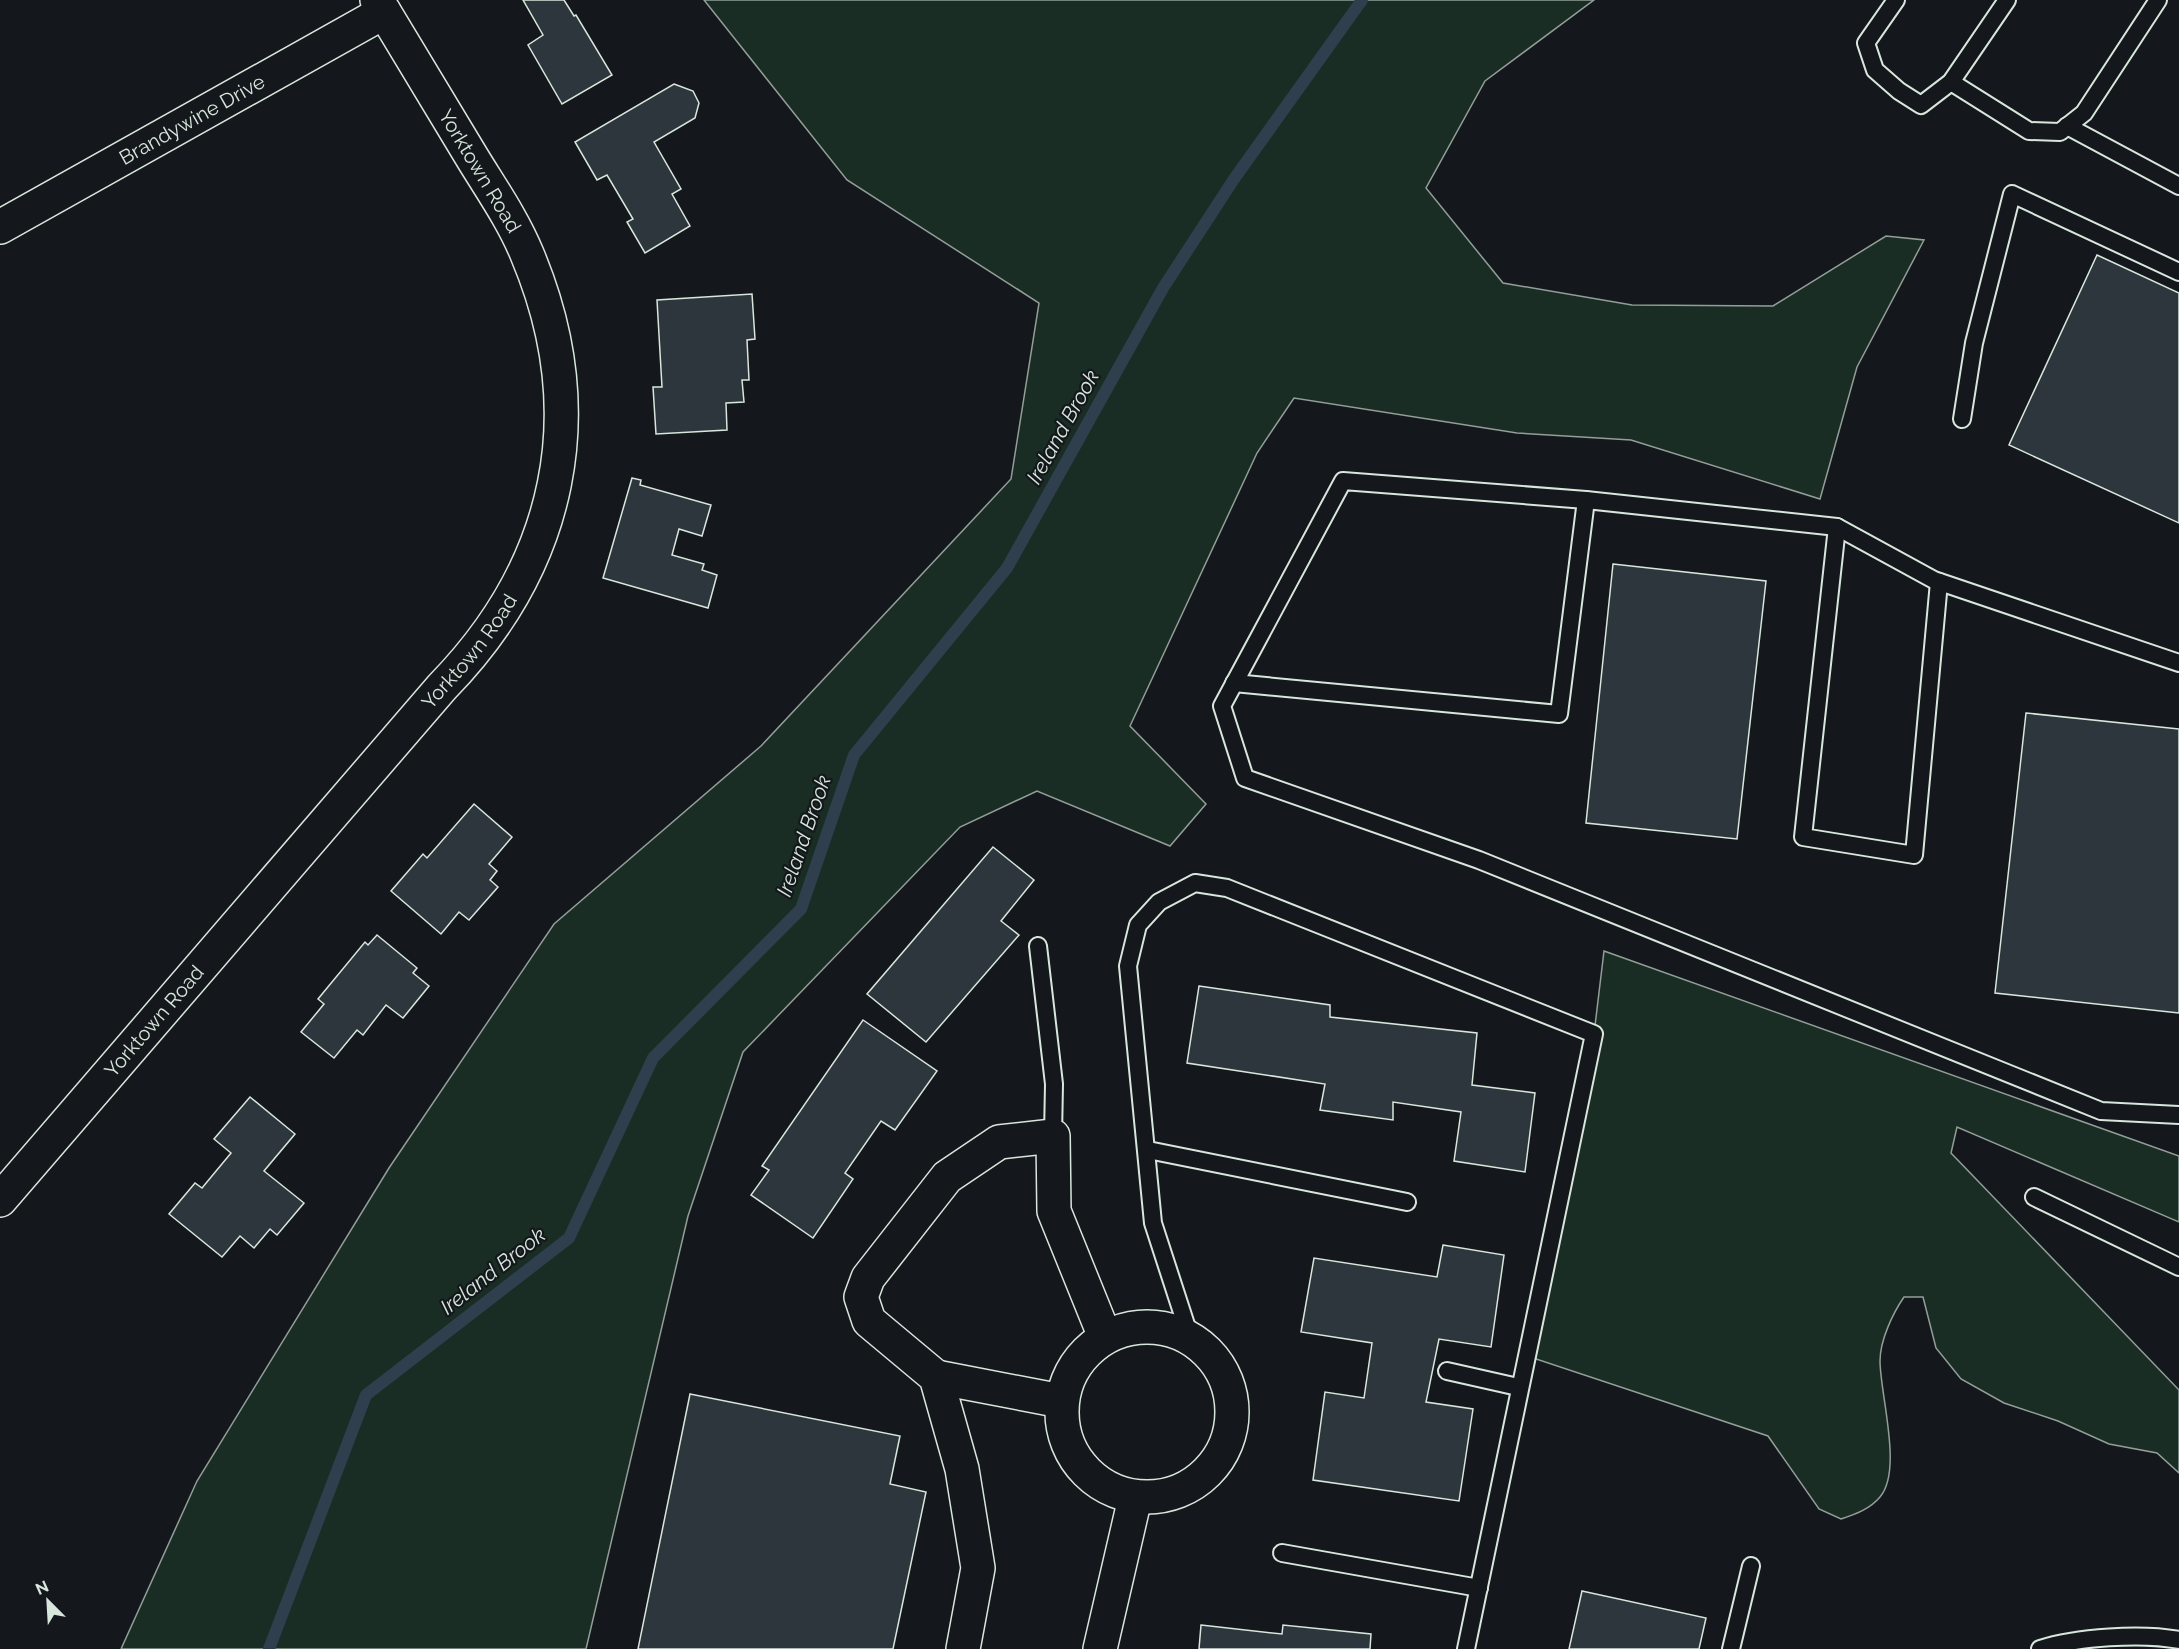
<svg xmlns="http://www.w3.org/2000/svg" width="2179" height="1649" font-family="Raleway,sans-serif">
<rect width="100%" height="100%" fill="#14181c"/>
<g fill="#1a2d24" stroke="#939e99" stroke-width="1.5">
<polygon points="704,0 1594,0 1485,81 1426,188 1503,283 1632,305 1773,306 1886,236 1924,240 1857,367 1820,499 1631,440 1517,433 1294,398 1257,453 1130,726 1206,804 1170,846 1037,791 960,827 743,1052 688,1216 586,1649 121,1649 197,1481 389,1168 554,924 761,746 1011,479 1039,303 847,180"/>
<path d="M1604 951 2179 1156V1222L1957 1127 1951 1153 2179 1390V1473L2157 1453 2109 1444 2058 1421 2004 1403 1961 1379 1936 1348 1923 1297H1904C1893 1313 1880 1340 1880 1361 1880 1394 1903 1470 1880 1497 1870 1509 1856 1514 1841 1519L1819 1509 1768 1436 1524 1355 1594 1034Z"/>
</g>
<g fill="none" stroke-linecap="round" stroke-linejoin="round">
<polyline stroke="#2f3f4d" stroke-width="12" points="269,1649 366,1395 569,1238 653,1058 801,909 854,755 1007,568 1163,288 1234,179 1362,0"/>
</g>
<g fill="#2c363c" stroke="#d8e6dc" stroke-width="1.5">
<polygon points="523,0 564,0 574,16 576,15 612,75 562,104 528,45 543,35"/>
<polygon points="674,84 693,91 699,103 695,118 654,142 681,189 672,194 690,226 645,253 627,222 633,219 607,175 597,180 575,142"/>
<polygon points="2097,255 2179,293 2179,523 2009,445"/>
<polygon points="752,294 755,339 747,340 749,380 742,380 744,402 726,403 727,430 656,434 653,387 662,387 657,300"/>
<polygon points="632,478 641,480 640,485 711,505 702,536 679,529 672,555 704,564 702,570 717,575 708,608 603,578"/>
<polygon points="1613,564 1766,581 1737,839 1586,823"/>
<polygon points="2026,713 2179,729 2179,1013 1995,993"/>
<polygon points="474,804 512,837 489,864 497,871 490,880 498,887 469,920 459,912 441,934 391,891 423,854 427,858"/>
<polygon points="993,847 1034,880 1001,921 1019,935 926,1042 867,994"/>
<polygon points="377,935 417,968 413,973 429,986 403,1018 386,1005 363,1035 357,1030 334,1058 301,1032 324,1004 318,999 365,942 368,945"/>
<polygon points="1199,986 1330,1005 1330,1017 1477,1033 1472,1085 1535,1093 1525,1172 1454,1161 1461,1112 1393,1102 1393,1120 1320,1110 1325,1084 1187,1063"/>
<polygon points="863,1020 937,1071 895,1130 881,1121 845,1173 853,1179 813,1238 751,1195 769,1170 762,1166"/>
<polygon points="250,1097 295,1134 264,1171 304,1203 277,1235 270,1229 254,1248 240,1236 222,1257 169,1214 195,1183 202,1188 231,1153 214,1139"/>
<polygon points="1443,1245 1504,1255 1491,1347 1439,1339 1426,1402 1473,1409 1459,1501 1313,1480 1325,1392 1364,1398 1372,1343 1301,1332 1314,1258 1437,1277"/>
<polygon points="690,1394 900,1436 890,1484 926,1492 893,1649 638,1649"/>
<polygon points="1582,1591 1706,1618 1699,1649 1569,1649"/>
<polygon points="1201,1625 1282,1634 1283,1625 1371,1634 1370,1649 1199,1649"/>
</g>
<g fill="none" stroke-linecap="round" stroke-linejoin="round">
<defs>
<g id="service">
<polyline points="1896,0 1866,43 1875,70 1899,91 1921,105 1951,82 2007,0"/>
<polyline points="1951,82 2029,131 2060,132 2084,113 2158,0"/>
<polyline points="2067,126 2179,186"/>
<polyline points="1962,419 1974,343 2012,194 2179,272"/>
<polyline points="1837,527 1803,837 1914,855 1939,582"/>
<polyline points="2179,663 1934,580 1837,527 1586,500 1343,481 1222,706 1245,778 1479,860 2101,1111 2179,1115"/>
<polyline points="1234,683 1559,714 1586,500"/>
<polyline points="1038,946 1054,1084 1053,1136"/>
<polyline points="1148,1150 1407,1202"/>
<polyline points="2034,1197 2179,1267"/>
<polyline points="1190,1337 1153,1223 1128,966 1138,925 1159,902 1195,883 1227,888 1594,1034 1466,1649"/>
<polyline points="1447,1371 1518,1387"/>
<polyline points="1282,1553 1479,1588"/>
<polyline points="1731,1649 1751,1566"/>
<path d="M2040 1649C2076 1637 2142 1633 2179 1640"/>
</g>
<g id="minor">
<path id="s1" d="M0 227 384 12"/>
<path id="s2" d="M0 1200 442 687C561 565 594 413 527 254 513 220 492 190 473 159 441 106 409 53 377 0"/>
<circle cx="1147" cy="1412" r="85"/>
<polyline points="936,1377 1061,1401"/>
<polyline points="963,1649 978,1568 962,1469 936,1377 869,1321 861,1297 868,1278 947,1177 999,1142 1053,1136 1054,1211 1105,1337"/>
<polyline points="1100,1649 1135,1498"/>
</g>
</defs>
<use href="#service" stroke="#d8e6dc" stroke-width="20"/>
<use href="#minor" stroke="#d8e6dc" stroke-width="36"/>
<use href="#service" stroke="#14181c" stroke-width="16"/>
<use href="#minor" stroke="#14181c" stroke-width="33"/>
</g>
<g text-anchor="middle" stroke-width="4.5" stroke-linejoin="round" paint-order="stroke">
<g font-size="20" fill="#d8e6dc" stroke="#14181c">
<text dy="7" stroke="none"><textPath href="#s1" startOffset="220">Brandywine Drive</textPath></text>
<text transform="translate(480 171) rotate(59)" y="7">Yorktown Road</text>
<text dy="7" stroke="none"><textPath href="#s2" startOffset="722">Yorktown Road</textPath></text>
<text dy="7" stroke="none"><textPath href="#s2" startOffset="236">Yorktown Road</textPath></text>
</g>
<g font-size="21" font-style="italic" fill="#d8e6dc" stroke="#14181c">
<text transform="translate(1063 427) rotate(-61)" y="7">Ireland Brook</text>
<text transform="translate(804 836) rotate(-71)" y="7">Ireland Brook</text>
<text transform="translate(493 1271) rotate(-38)" y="7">Ireland Brook</text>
</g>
</g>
<g transform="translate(48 1601) rotate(336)" stroke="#14181c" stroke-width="4.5" paint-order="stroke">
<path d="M0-4.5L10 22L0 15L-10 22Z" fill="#d8e6dc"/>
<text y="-9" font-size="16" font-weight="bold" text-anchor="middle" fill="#d8e6dc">N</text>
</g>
</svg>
